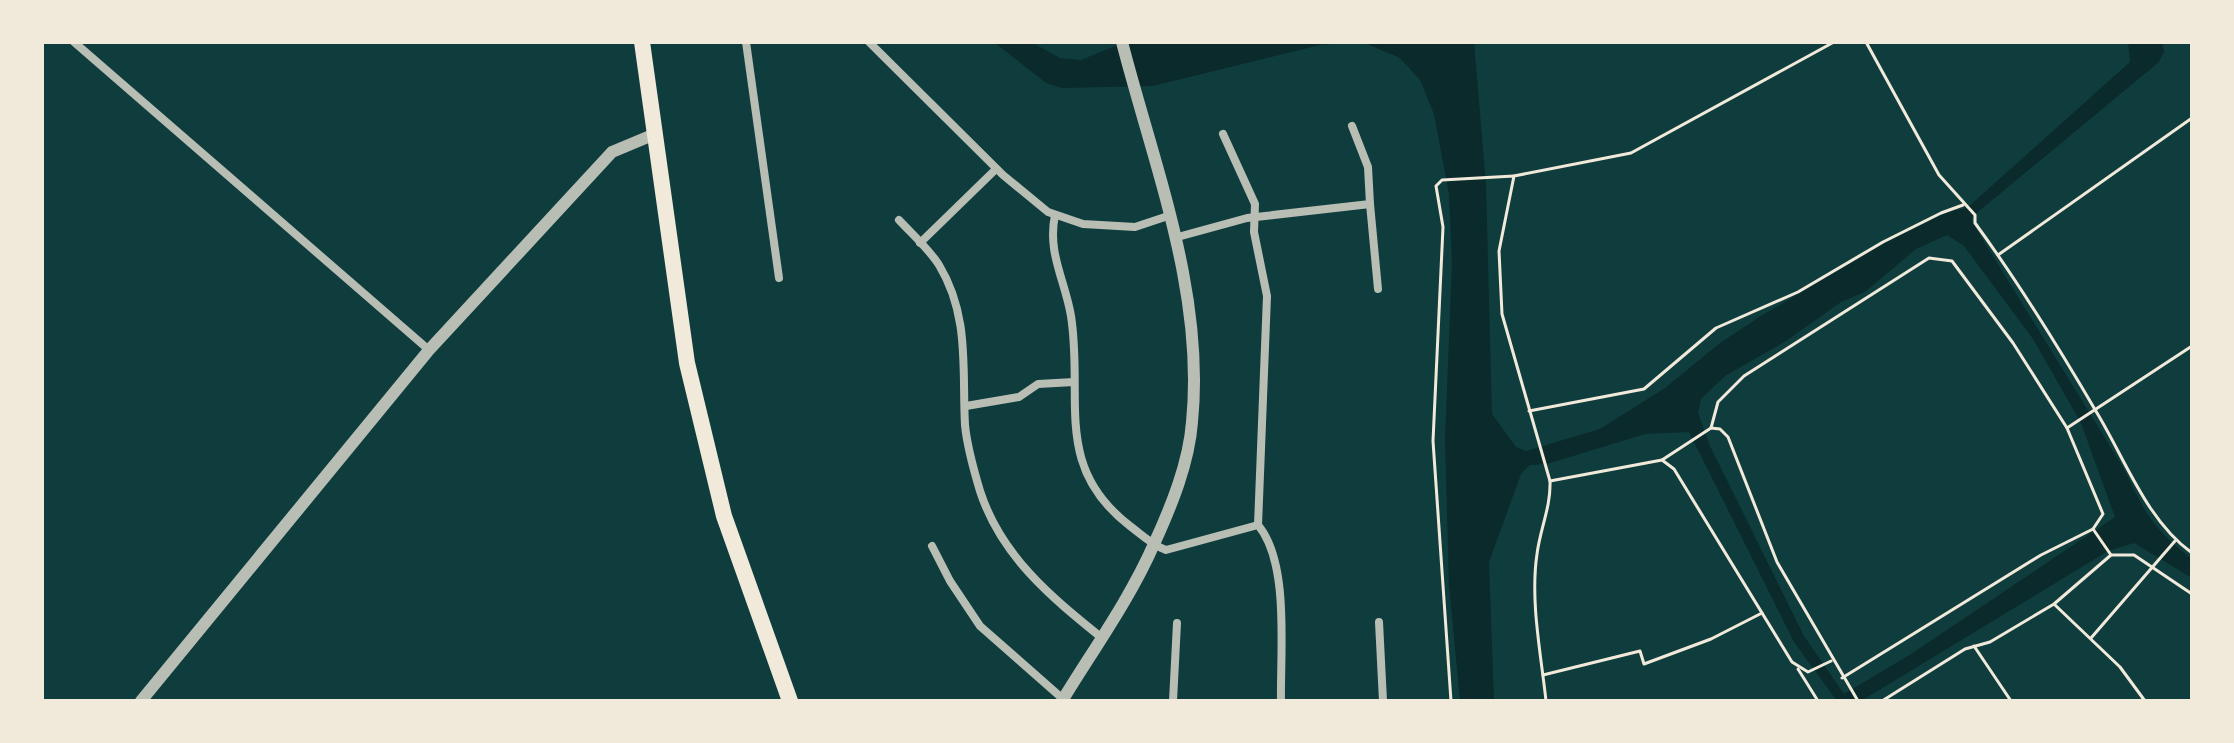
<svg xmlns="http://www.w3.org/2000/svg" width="2234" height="743" font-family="Signika,sans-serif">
<rect width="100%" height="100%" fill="#0f3d3e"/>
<g fill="#0a2a2b" fill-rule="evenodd">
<polygon points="994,42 1031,42 1060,58 1081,60 1125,42 1359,42 1320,45 1153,86 1062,88 1046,83"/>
<path d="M1362 42H1474L1486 185 1492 414 1516 447 1526 451 1600 429 1665 388 1720 343 1761 316 1884 243 1950 211 1967 208 2130 62 2128 42H2162L2164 51 2159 62 1973 216 1972 222 2124 469C2145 513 2153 529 2192 559V578L2134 543 2108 551 1861 701H1837L1794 642 1689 432 1645 434 1547 464 1530 465 1521 474 1489 562 1494 701H1460L1449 584 1445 439 1452 262 1449 194 1434 114 1420 80 1400 58ZM1947 235 1964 246 2033 339 2081 423 2115 517 1911 654 1844 694 1804 636 1710 446 1698 413 1701 399 1725 376 1786 341 1841 302 1865 292 1916 249Z"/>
</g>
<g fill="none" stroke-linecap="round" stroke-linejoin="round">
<g stroke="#f1e9da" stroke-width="3">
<path d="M1866 42 1939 175 1975 215V223C2019 283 2059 348 2097 413 2125 459 2147 521 2192 553"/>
<polyline points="1514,176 1631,153 1834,42"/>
<polyline points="1998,255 2192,118"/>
<polyline points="1529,411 1644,389 1716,328 1798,292 1883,242 1941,213 1963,205"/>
<polyline points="1711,428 1720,429 1728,437 1777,562 1858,701"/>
<polyline points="2067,428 2192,346"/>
<polyline points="1550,481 1662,460"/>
<polyline points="2093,529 2111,555"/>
<polyline points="2055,605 2120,667 2145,701"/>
<polyline points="2091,638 2175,541"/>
<polyline points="1974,646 2011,701"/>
<polyline points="1831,661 1808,672 1792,662 1674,469 1662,460 1711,428 1718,402 1744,376 1929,258 1952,261 2013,343 2067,428 2103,514 2093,529 2041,555 1842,678"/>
<polyline points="1798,669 1818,701"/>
<polyline points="1543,675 1640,651 1644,664 1711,639 1762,613"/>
<path d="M1451 701 1433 441 1443 227 1436 186 1442 180 1514 176 1499 251 1502 314 1550 481C1551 507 1540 529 1537 554 1530 601 1541 654 1546 701"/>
<polyline points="1882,701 1965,649 1990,642 2054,604 2111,555 2134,555 2192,594"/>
</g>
<g stroke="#b8beb3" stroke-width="8">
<polyline points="74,42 429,350"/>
<polyline points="746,42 779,278"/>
<polyline points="869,42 1003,175 1048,212 1083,224 1135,227 1168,216"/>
<polyline points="1352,126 1368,167 1370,204"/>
<polyline points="1223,134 1255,204 1254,232 1267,296 1258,525"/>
<path d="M1055 215C1047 253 1065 280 1071 316 1084 399 1052 466 1130 526 1142 535 1152 545 1166 550L1258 525C1290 563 1280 652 1281 701"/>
<path d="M899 220C912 234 929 249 939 265 970 316 962 370 965 425 967 446 974 471 980 491 1001 556 1051 597 1102 638"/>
<polyline points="1174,238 1247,218 1370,204 1378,289"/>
<polyline points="920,243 996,169"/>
<polyline points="966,406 1019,397 1038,384 1074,382"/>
<polyline points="932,546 950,581 980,626 1063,699"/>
<polyline points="1379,622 1383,701"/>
<polyline points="1173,701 1177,623"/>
</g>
<g stroke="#b8beb3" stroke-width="12">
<polyline points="141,701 429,350 612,152 655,134"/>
<path d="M1062 701C1093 650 1130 599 1154 544 1171 507 1189 463 1192 422 1205 293 1154 166 1122 42"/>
</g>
<polyline stroke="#f1e9da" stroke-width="16" points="642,42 687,363 724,516 790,701"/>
</g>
<rect width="2234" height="743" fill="none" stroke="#f1e9da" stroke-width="88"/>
</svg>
